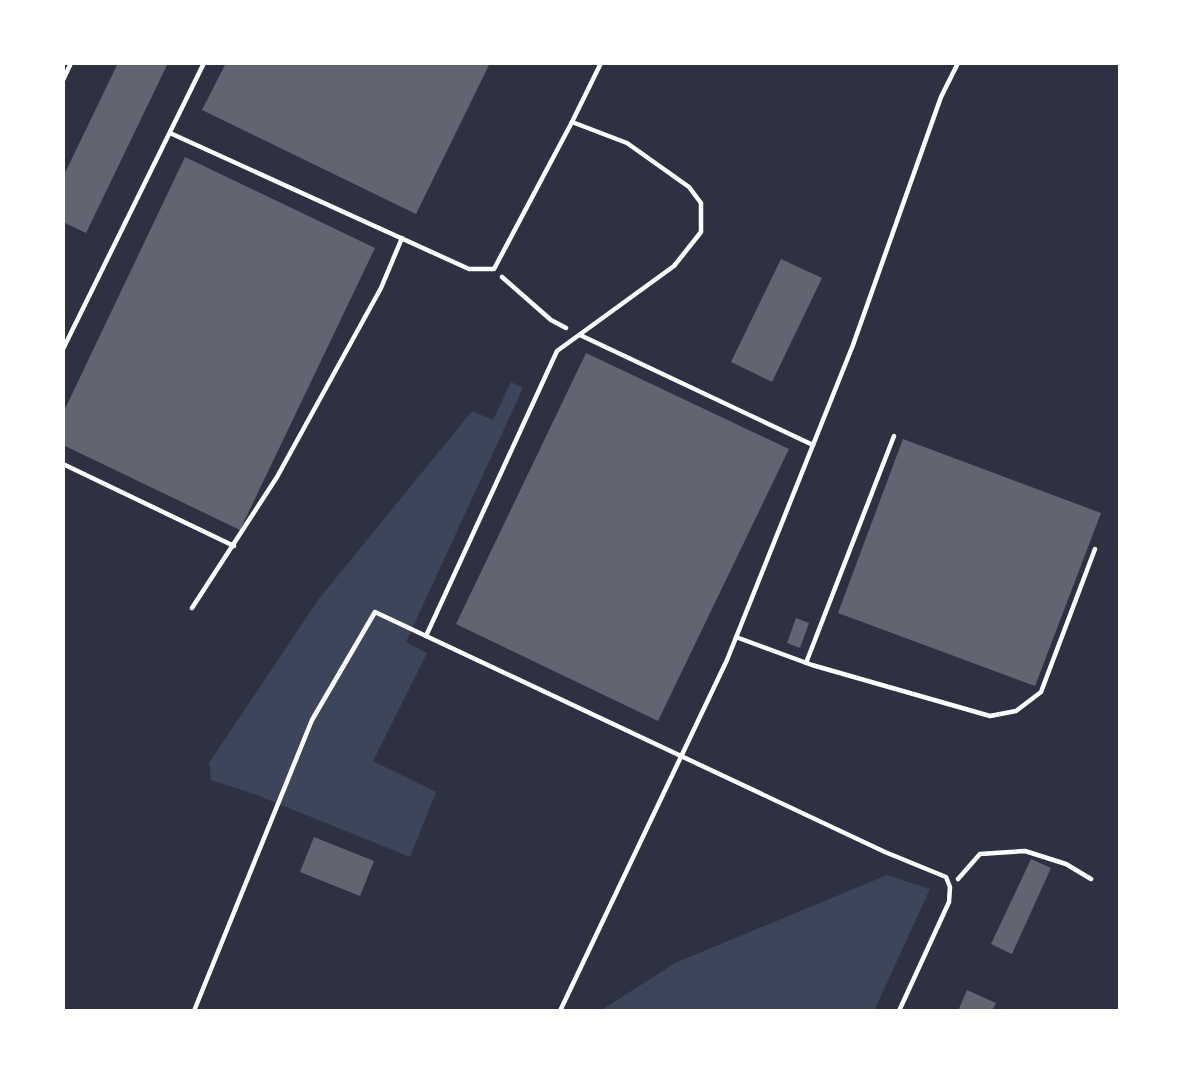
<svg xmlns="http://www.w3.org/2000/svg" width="1183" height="1074" font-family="'Space Grotesk',sans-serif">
<rect width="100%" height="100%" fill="#2d3142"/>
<g fill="#3c4559">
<polygon points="511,382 523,388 406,642 427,653 373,761 436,792 410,857 254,794 211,780 209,763 318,600 472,411 493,420"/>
<polygon points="887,875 930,889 874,1011 600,1011 675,963"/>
</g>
<g fill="#626471">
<polygon points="118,63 168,63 86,233 63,222 63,177"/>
<polygon points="226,63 490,63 416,214 202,110"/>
<polygon points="185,157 375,248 240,530 63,445 63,413"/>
<polygon points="781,259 822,278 772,382 731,362"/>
<polygon points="586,353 789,449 658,721 456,624"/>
<polygon points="903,439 1101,513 1035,686 838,613"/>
<polygon points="796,618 809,623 800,648 787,643"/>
<polygon points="314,837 374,861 360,896 300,872"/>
<polygon points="1031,859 1051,868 1012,954 991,944"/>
<polygon points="967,990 996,1003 992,1011 958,1011"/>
</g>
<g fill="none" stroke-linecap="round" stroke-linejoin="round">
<g stroke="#fff" stroke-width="4.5">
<polyline points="63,80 71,63"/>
<polyline points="502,277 551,320 566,328"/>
<polyline points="958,879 980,854 1025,851 1066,864 1091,879"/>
</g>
<g stroke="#fff" stroke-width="4.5">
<polyline points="170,133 469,269 494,269 572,122 601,63"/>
<polyline points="580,335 813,445"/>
<polyline points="63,349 204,63"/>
<polyline points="63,464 234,546"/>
<polyline points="192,608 277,477 381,288 402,238"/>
<polyline points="426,636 557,351 674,266 701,232 701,203 689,187 627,143 572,122"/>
<polyline points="736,637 812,665 990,716 1016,711 1041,692 1095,549"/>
<polyline points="806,663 894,436"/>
<polyline points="194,1011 312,720 375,612 885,852 946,877 950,887 949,902 899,1011"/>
<polyline points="560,1011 727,660 853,345 941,97 958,63"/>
</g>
</g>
<rect width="1183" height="1074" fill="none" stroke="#ffffff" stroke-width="130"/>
</svg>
